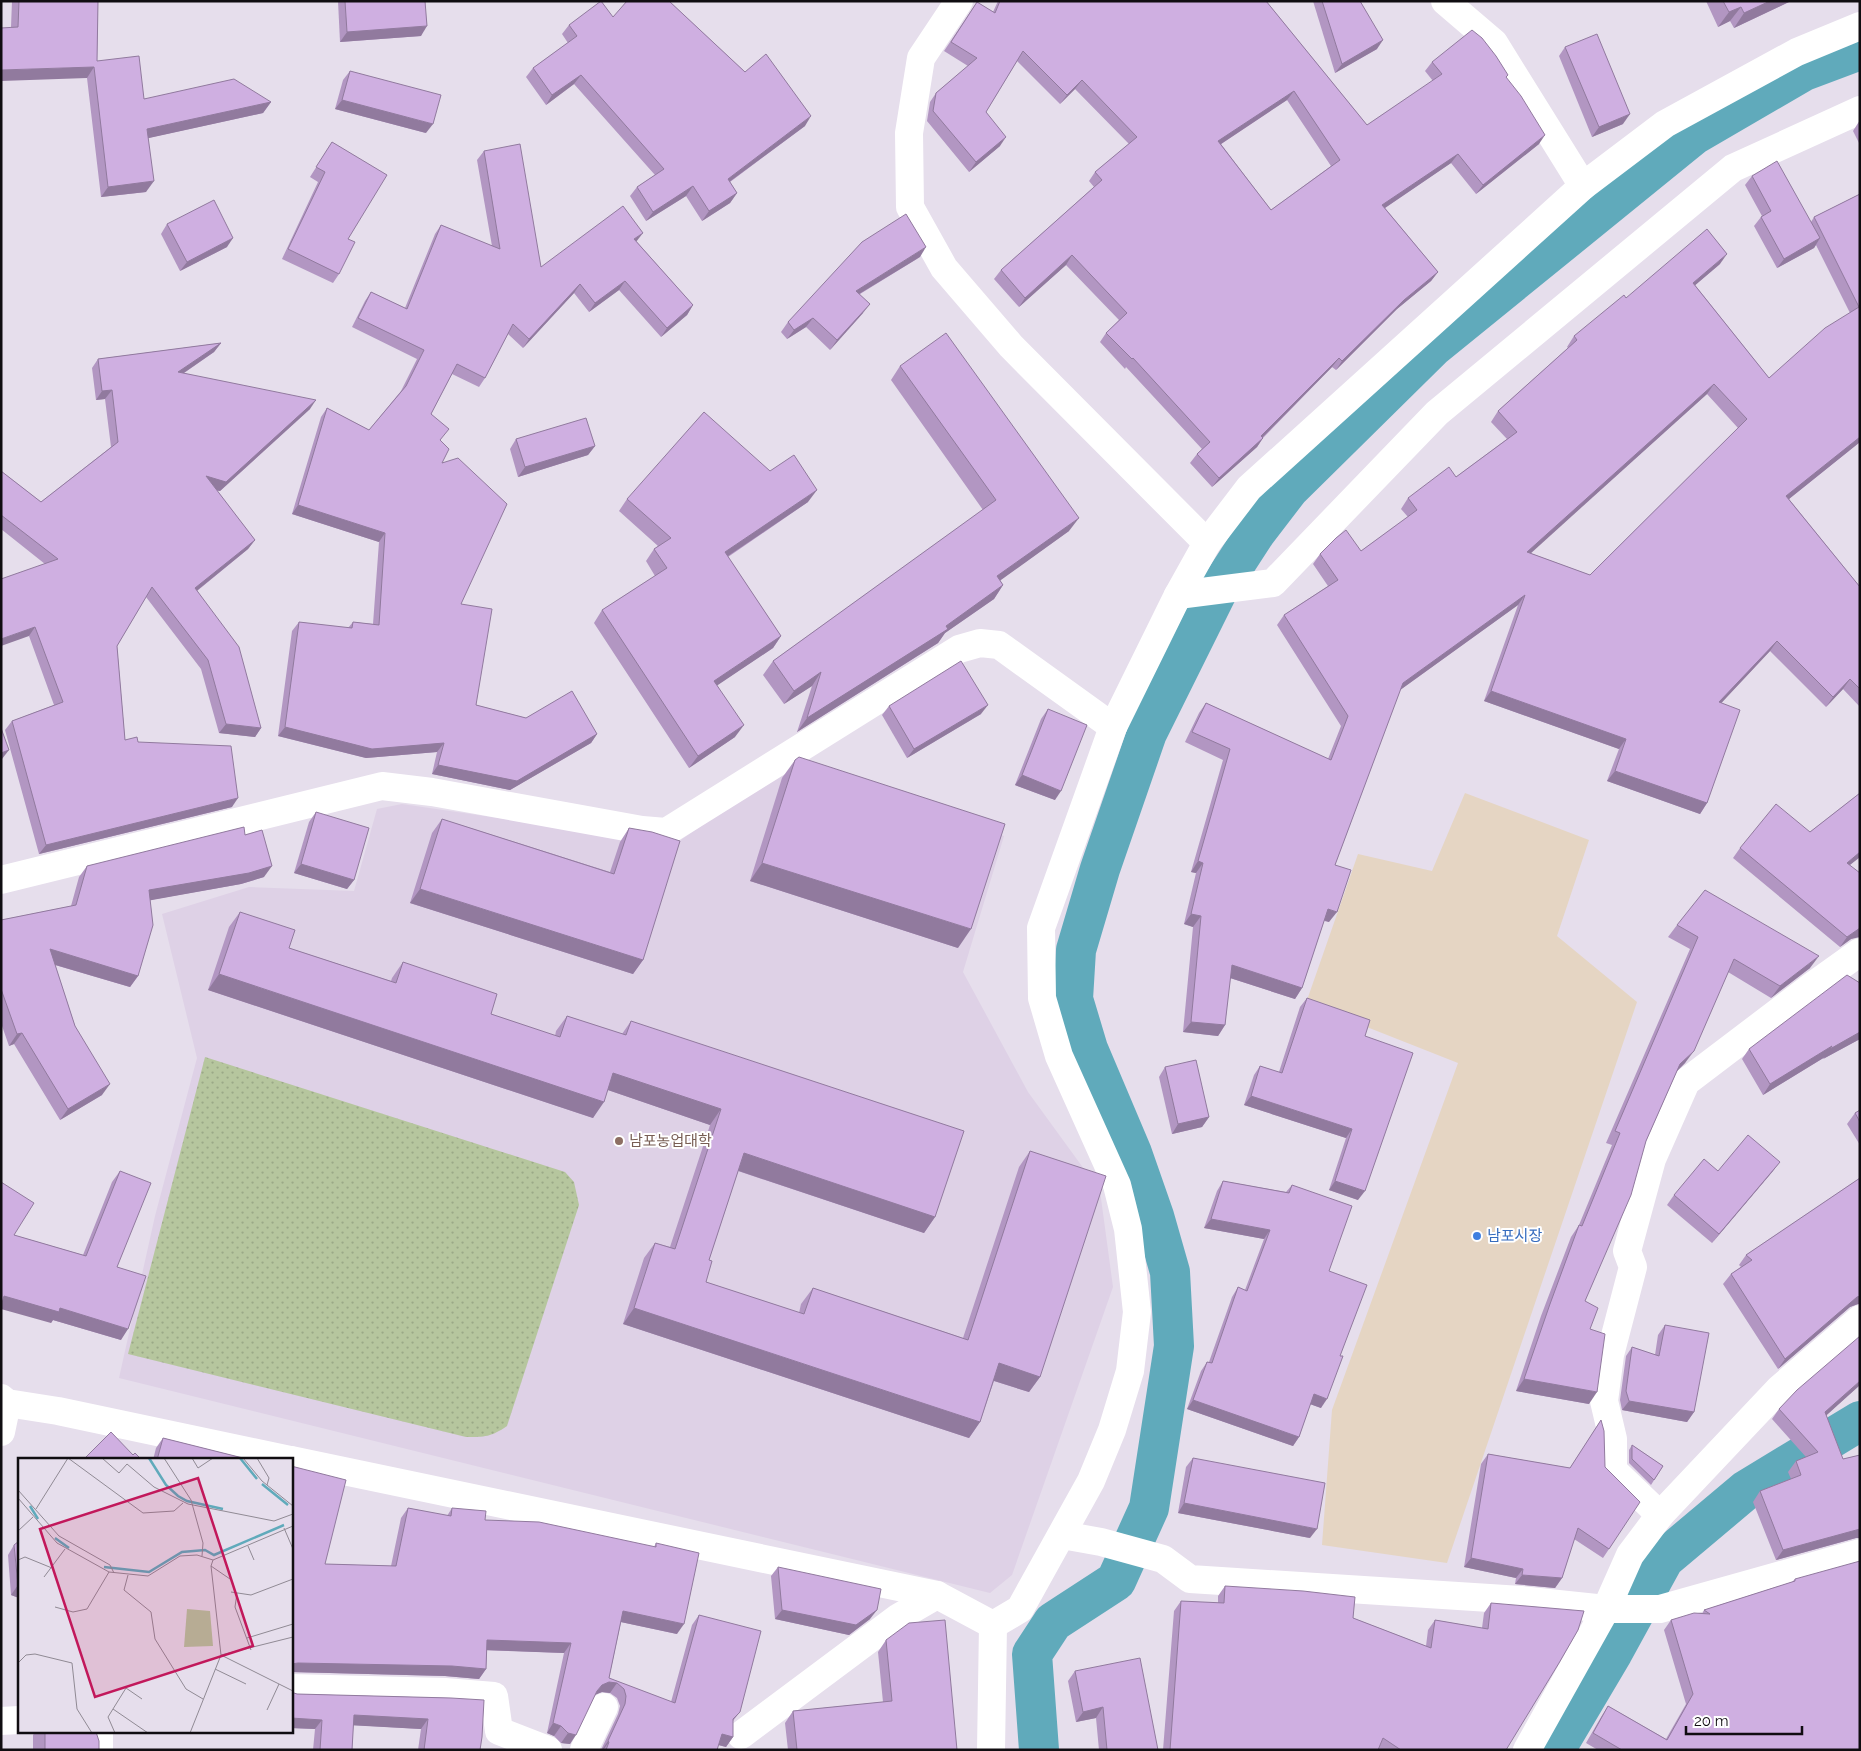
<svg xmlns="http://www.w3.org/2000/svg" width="1861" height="1751" font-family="Raleway,'Noto Sans KR',sans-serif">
<defs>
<pattern id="grass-dots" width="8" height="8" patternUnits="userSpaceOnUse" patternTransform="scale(1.25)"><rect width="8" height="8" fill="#b6c69e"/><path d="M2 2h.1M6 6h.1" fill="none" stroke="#9ba987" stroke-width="1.8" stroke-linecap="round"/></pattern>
</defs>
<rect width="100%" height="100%" fill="#e6deec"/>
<polygon fill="#e5d5c3" points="1465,793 1589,840 1557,936 1637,1002 1447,1563 1322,1545 1332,1410 1458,1063 1306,1003 1358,854 1432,871"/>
<polygon fill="#ded1e6" points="785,768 1004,836 963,972 1028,1092 1100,1191 1113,1287 1012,1575 990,1593 119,1378 155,1216 197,1058 162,914 249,887 354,891 377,809 402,804 675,844"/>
<path fill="url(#grass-dots)" d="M205 1057 565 1172 574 1182 579 1205 507 1426C491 1437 485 1437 466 1437L128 1354Z"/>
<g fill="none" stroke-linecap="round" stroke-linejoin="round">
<g stroke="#60aabb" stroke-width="40">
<polyline points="1039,1750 1032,1654 1053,1622 1116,1581 1149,1508 1174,1346 1170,1272 1154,1216 1132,1153 1088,1049 1073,999 1076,950 1100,869 1147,733 1217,592 1256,532 1289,489 1433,347 1694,135 1804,71 1860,50"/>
<polyline points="1555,1750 1613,1652 1664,1559 1746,1490 1860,1421"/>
</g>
<g stroke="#fff" stroke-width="28">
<polyline points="959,1 921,58 909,133 910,207 944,268 1011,346 1207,543"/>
<polyline points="1445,1 1494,43 1583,186"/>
<polyline points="1178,595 1273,583 1437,413 1733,168 1860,110"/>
<polyline points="1,880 382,786 432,792 642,830 666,832 959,649 980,643 999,645 1113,727"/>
<polyline points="1660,1515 1613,1470 1613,1439 1604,1401 1610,1355 1633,1267 1627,1251 1652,1159 1686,1082 1811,987 1860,952"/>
<polyline points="1062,1535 1101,1542 1163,1559 1190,1579 1521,1600 1606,1609 1660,1609 1860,1553"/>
<polyline points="291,1688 445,1692 494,1696 499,1731 548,1750"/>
<polyline points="1,1721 19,1720"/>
<polyline points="741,1735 899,1617 937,1595"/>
<polyline points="99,1750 99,1732"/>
<polyline points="584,1750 604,1707"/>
<polyline points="1527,1750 1606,1609 1630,1555 1660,1515 1779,1389 1860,1319"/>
</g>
<g stroke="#fff" stroke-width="28">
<polyline points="1,1409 7,1403 58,1411 290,1460"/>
<polyline points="291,1460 937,1595 993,1625 991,1750"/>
<polyline points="993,1625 1020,1609 1091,1481 1112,1430 1130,1371 1137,1312 1128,1229 1117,1185 1059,1056 1042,998 1041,928 1113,727 1178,595 1207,543 1249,488 1583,186 1665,124 1797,52 1860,26"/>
</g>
<polyline stroke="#fff" stroke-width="28" points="1,1398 7,1403 1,1432"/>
</g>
<g fill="#b296c2" fill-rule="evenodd">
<polygon points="12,1 98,1 97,61 144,99 271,102 263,113 148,138 146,192 101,197 87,78 11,27"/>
<polygon points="338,1 425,1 421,36 340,42"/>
<path d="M998 1H1266L1367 125 1433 81 1425 71 1432 62 1508 75 1506 78 1539 144 1476 194 1451 163 1385 208 1438 272 1431 281 1397 309 1336 370 1332 367 1263 438 1257 447 1212 487 1190 463 1197 454 1202 449 1126 367 1125 369 1100 342 1106 333 1119 320 1066 265 1019 307 994 279 1001 270 1094 187 1089 181 1095 172 1129 144 1075 89 1060 104 1017 61 986 112 1000 146 969 172 927 121 930 102 936 93 968 66 944 51 977 2 993 12ZM1287 100 1331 166 1271 210 1221 144Z"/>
<polygon points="1313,1 1360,1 1377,49 1335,73"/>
<polygon points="1706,1 1791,1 1734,28 1730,21 1718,27"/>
<polygon points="670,2 745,72 805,126 730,182 737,193 730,203 702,221 686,196 646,221 630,196 637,187 655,175 574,84 546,105 526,77 533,68 568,43 562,34 569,25 613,17"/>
<polygon points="1565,47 1623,124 1592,137 1559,56"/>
<polygon points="350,71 426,133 335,109 343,80"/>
<polygon points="1860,120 1860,145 1853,131"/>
<polygon points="332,142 348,239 339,274 333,283 282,259 318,182 310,177"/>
<polygon points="484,151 541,267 637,242 693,305 687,315 661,337 619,290 589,312 574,293 523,348 508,334 485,378 479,387 452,374 431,414 440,441 442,463 461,604 476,705 526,718 597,734 591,743 510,790 432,774 437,752 366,758 278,736 292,631 299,622 348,628 353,622 373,624 379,542 292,514 321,417 327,408 369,430 401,391 417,359 352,327 365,301 371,292 405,308 435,234 441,225 492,246 477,160"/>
<path d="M1752 176 1811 222 1814 217 1860 194V442L1789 499 1860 587V707L1843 689 1826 707 1770 651 1721 703 1707 803 1700 814 1607 781 1619 749 1484 701 1518 605 1400 690 1335 865 1329 922 1324 921 1302 988 1295 999 1230 978 1225 1025 1218 1036 1183 1032 1193 927 1184 924 1196 873 1191 872 1223 760 1185 742 1199 713 1206 703 1328 759 1341 726 1277 625 1284 615 1328 586 1313 564 1320 554 1361 551 1408 517 1401 509 1408 498 1456 477 1507 439 1491 422 1498 411 1568 348 1567 347 1574 336 1626 298 1720 264 1695 285 1769 378 1850 313 1816 245 1814 248 1777 268 1754 226 1761 217 1762 216 1745 185ZM1707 394 1738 428 1590 575 1530 553Z"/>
<polygon points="167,224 227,247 180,271 161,234"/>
<polygon points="920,257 860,294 863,313 830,350 806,327 787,339 781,332 788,322"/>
<polygon points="221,343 214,352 184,373 310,409 220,491 217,491 255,540 248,549 197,591 261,728 255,737 219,733 201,669 146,597 117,646 125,740 138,742 232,807 39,854 5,730 12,721 54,705 29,636 45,564 1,529 1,471 41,502 111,447 105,399 96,400 92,368 98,359"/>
<polygon points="900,366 1069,531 1000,580 1003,585 994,599 945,633 938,643 797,732 812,686 784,704 763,675 773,661 983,510 891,380"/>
<polygon points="516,439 595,446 588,455 518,477 510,449"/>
<polygon points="770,471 808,502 728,557 781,636 773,648 717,685 735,737 689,768 594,623 602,610 655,576 646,561 654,549 658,546 619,511 627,499"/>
<polygon points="889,706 981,714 907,758 882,715"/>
<polygon points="1048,709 1055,800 1015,785 1041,719"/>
<polygon points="795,760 958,948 750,881 782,778"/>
<polygon points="1860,793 1860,857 1849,865 1859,936 1851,939 1840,947 1733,858 1740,848 1810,832"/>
<polygon points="316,812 354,880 347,889 294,873 309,822"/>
<polygon points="442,819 610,872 620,842 629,828 643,960 633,974 410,903 432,833"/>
<polygon points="245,835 264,877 241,884 150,900 138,976 130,987 55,965 75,1026 102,1095 60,1120 14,1044 9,1046 1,1023 1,920 71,906 79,877 87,866"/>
<polygon points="240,912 289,948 391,981 392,978 403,962 491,1014 555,1036 556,1031 567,1016 622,1034 631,1021 935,1217 924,1233 738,1171 709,1260 706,1282 799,1313 801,1304 813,1288 963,1338 1019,1167 1030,1151 1040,1377 1029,1392 994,1381 980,1422 969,1438 623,1324 644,1258 655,1243 670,1247 710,1125 608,1090 593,1118 208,990 229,927"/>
<polygon points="1677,925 1810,968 1771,998 1728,972 1685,1063 1677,1071 1646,1141 1585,1301 1590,1329 1589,1404 1516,1391 1541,1316 1571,1237 1579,1225 1612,1145 1606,1143 1690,949 1668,937"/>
<polygon points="1860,983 1860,1039 1823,1059 1825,1057 1763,1095 1742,1059 1749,1049"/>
<polygon points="1307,998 1365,1036 1358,1200 1329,1190 1346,1138 1244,1105 1254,1075 1260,1066 1279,1072 1300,1007"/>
<polygon points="1165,1067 1209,1117 1202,1127 1172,1134 1159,1077"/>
<polygon points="1860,1110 1860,1145 1847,1124 1855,1113"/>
<polygon points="120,1171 117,1267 121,1340 53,1320 51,1323 14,1235 83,1255 112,1182"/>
<polygon points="1718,1171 1773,1171 1712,1243 1667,1205 1674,1195"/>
<polygon points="1860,1178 1860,1304 1858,1304 1850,1307 1778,1369 1723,1284 1731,1274 1741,1267 1739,1265 1746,1255"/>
<polygon points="1223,1181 1286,1192 1292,1185 1329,1271 1321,1408 1310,1404 1299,1437 1293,1446 1187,1409 1201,1371 1207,1362 1209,1362 1232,1297 1238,1287 1245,1290 1264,1239 1204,1228 1217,1191"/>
<polygon points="1665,1325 1694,1412 1687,1422 1622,1410 1620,1400 1626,1356 1632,1347 1655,1355 1658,1335"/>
<polygon points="1860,1385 1826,1415 1843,1459 1860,1455 1860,1538 1856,1538 1776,1560 1753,1502 1760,1491 1791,1479 1788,1472 1796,1461 1806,1457 1772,1419 1779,1409"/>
<polygon points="1601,1420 1609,1549 1603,1558 1574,1539 1562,1578 1555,1588 1515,1584 1516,1578 1464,1567 1481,1464 1488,1454 1570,1468"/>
<polygon points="163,1438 251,1460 153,1460 156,1448"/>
<polygon points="1632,1445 1663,1466 1651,1485 1629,1463 1629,1450"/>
<polygon points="1193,1458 1310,1538 1178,1513 1186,1467"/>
<polygon points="291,1466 325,1564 391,1566 401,1518 408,1508 447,1516 452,1508 485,1520 654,1547 656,1543 677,1634 621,1622 609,1678 671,1702 692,1625 699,1615 740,1712 733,1721 733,1737 726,1747 718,1745 717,1750 601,1750 618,1714 620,1706 617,1698 610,1693 602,1692 595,1694 570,1744 561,1743 554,1736 547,1733 564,1653 487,1650 486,1669 479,1679 445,1676 291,1672"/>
<polygon points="14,1545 19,1598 11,1595 8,1555"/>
<polygon points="778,1567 870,1619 849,1635 775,1619 771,1576"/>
<polygon points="1795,1579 1860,1750 1598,1750 1586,1743 1601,1717 1608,1706 1666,1739 1686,1704 1664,1630 1671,1620 1702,1614 1704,1610 1792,1582"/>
<polygon points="1225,1586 1353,1618 1426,1646 1428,1630 1435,1620 1482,1628 1484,1613 1491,1603 1506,1750 1163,1750 1174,1611 1181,1601 1218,1603 1218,1596"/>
<polygon points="886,1640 957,1750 788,1750 785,1723 793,1711 883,1702 878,1652"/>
<polygon points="1075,1671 1158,1750 1099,1750 1096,1718 1076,1722 1068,1681"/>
<polygon points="291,1692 297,1694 451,1698 480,1750 418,1750 421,1729 353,1725 352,1750 313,1750 315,1729 291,1728"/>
<polygon points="35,1732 96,1732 99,1750 33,1750 33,1735"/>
</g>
<g fill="#917a9e">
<polygon points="1770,1 1791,1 1734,28 1744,13"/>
<polygon points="1741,7 1730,21 1718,27 1729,12"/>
<polygon points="427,26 421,36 340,42 347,32"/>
<polygon points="1383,40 1377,49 1335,73 1342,64"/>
<polygon points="94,67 87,78 1,81 1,70"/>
<polygon points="581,75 574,84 546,105 552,95"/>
<polygon points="1082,80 1075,89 1060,104 1067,95"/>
<polygon points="1294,91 1287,100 1212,150 1218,141"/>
<polygon points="342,100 433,124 426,133 335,109"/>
<polygon points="271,102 263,113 140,140 147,129"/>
<polygon points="1630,114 1623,124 1592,137 1599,127"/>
<polygon points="811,116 805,126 721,188 728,179"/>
<polygon points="1545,135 1539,144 1476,194 1483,185"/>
<polygon points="1006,137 1000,146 969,172 976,162"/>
<polygon points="1458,154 1451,163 1376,214 1382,205"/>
<polygon points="154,181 146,192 101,197 108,187"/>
<polygon points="693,186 686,196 646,221 653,212"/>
<polygon points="737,193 730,203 702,221 709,211"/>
<polygon points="643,233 636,242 634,239"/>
<polygon points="233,238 227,247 180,271 187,262"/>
<polygon points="1820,238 1814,248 1777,268 1784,259"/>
<polygon points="926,247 920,257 849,300 856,291"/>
<polygon points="1727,254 1720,264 1686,293 1693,283"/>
<polygon points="1072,255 1066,265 1019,307 1025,298"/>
<polygon points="1438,272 1431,281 1397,309 1336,370 1342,361 1404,300"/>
<polygon points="625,281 619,290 589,312 595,303"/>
<polygon points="580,284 574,293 523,348 529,339"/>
<polygon points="870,304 863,313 830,350 837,340"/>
<polygon points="693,305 687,315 661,337 667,328"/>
<polygon points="813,318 806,327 787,339 794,330"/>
<polygon points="221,343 214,352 172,381 178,372"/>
<polygon points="1339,358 1332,367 1257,443 1263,438 1257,447 1212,487 1219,478"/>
<polygon points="1714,384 1707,394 1520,563 1527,552"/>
<polygon points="112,390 105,399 96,400 102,391"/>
<polygon points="316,400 310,409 220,491 200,485 206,476"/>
<polygon points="1860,437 1860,442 1779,507 1786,496"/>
<polygon points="595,446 588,455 518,477 525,467"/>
<polygon points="817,490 808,502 716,564 725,552"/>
<polygon points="298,505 385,533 379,542 292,514"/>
<polygon points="1079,518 1069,531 987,590 997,576"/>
<polygon points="255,540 248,549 189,597 195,588"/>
<polygon points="1003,585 994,599 945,633 938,643 797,732 807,718 946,626"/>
<polygon points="1525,595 1518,605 1396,693 1403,683"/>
<polygon points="35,627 29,636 1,646 1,639"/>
<polygon points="781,636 773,648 706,693 714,681"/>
<polygon points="1777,641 1770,651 1712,713 1719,702"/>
<polygon points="821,672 812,686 784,704 794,691"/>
<polygon points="1850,679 1843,689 1826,707 1833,697"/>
<polygon points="1491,691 1626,739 1619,749 1484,701"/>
<polygon points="988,705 981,714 907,758 914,749"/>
<polygon points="226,724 261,728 255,737 219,733"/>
<polygon points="744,725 735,737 689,768 698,756"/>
<polygon points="285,727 444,743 437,752 366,758 278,736"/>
<polygon points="597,734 591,743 510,790 432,774 438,765"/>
<polygon points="9,750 2,759 1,759 1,753"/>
<polygon points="1615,771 1707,803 1700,814 1607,781"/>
<polygon points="1022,775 1061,791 1055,800 1015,785"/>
<polygon points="238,798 232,807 39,854 46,845"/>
<polygon points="1860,852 1860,857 1840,873 1847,863"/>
<polygon points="1198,861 1203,863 1196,873 1191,872"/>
<polygon points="762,863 971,929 958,948 750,881"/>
<polygon points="301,864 354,880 347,889 294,873"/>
<polygon points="272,866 264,877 241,884 141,902 149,890"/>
<polygon points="420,889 643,960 633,974 410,903"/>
<polygon points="1328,909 1337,912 1329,922 1320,919"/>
<polygon points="1191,914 1201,916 1193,927 1184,924"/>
<polygon points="1860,928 1860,937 1851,939 1840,947 1847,937"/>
<polygon points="50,949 138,976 130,987 42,961"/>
<polygon points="1819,956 1810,968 1771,998 1780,986"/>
<polygon points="1232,965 1302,988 1295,999 1224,976"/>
<polygon points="219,974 604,1102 593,1118 208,990"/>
<polygon points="1191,1022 1225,1025 1218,1036 1183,1032"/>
<polygon points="1860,1032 1860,1039 1823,1059 1825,1057 1763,1095 1770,1084 1832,1046"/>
<polygon points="22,1033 14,1044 9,1046 17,1034"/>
<polygon points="1694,1051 1685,1063 1672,1076 1680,1064"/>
<polygon points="613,1073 721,1109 710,1125 602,1088"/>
<polygon points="110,1084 102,1095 60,1120 68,1109"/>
<polygon points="1251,1096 1352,1129 1346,1138 1244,1105"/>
<polygon points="1209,1117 1202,1127 1172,1134 1178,1124"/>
<polygon points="744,1153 935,1217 924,1233 733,1169"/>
<polygon points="1780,1162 1773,1171 1712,1243 1719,1234"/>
<polygon points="1335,1181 1365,1191 1358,1200 1329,1190"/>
<polygon points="1211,1219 1270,1230 1264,1239 1204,1228"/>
<polygon points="4,1296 60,1308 128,1329 121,1340 53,1320 51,1323 1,1309 1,1301"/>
<polygon points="1860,1296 1860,1304 1858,1304 1850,1307 1778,1369 1785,1359 1857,1297"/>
<polygon points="634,1308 980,1422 969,1438 623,1324"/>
<polygon points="999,1363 1040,1377 1029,1392 988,1379"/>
<polygon points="1524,1379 1597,1392 1589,1404 1516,1391"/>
<polygon points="1860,1381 1860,1385 1818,1423 1825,1412"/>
<polygon points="1314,1394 1327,1399 1321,1408 1307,1403"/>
<polygon points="1193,1400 1299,1437 1293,1446 1187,1409"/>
<polygon points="1629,1401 1694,1412 1687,1422 1622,1410"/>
<polygon points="1184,1503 1317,1529 1310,1538 1178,1513"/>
<polygon points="1860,1529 1860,1538 1856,1538 1776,1560 1783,1550"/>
<polygon points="1471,1558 1523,1569 1516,1578 1464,1567"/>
<polygon points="1522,1575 1562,1578 1555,1588 1515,1584"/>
<polygon points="18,1585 19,1586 19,1598 11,1595"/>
<polygon points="782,1610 877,1610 870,1619 849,1635 775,1619"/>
<polygon points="623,1611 684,1624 677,1634 616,1621"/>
<polygon points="487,1640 571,1643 564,1653 480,1650"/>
<polygon points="298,1663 452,1666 486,1669 479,1679 445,1676 291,1672 291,1664"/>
<polygon points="609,1682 617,1683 610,1693 602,1692 595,1695 590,1700 602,1685"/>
<polygon points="1103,1707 1096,1718 1076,1722 1083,1712"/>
<polygon points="354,1715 428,1719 421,1729 347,1725"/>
<polygon points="291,1718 322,1720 315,1729 291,1728"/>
<polygon points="553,1723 561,1726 554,1736 547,1733"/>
<polygon points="568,1733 576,1735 570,1744 561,1743"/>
<polygon points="722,1734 733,1737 726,1747 715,1744"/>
<polygon points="608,1741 609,1742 603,1750 602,1750"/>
</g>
<g fill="#cfafe1" stroke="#917a9e" fill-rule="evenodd">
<polygon points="19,1 98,1 97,61 139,56 144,99 234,79 271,102 147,129 154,181 108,187 94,67 1,70 1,28 18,27"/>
<polygon points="345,1 425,1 427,26 347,32"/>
<polygon points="601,1 613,17 627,1 669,1 745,72 766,54 811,116 728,179 737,193 709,211 693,186 653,212 637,187 664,169 581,75 552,95 533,68 577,36 569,25"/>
<path d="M1000 1H1266L1367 125 1442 74 1432 62 1472 30 1482 38 1496 56 1508 75 1506 77 1521 96 1545 135 1483 185 1458 154 1382 205 1438 272 1404 300 1342 361 1339 358 1261 436 1263 438 1219 478 1197 454 1210 442 1133 358 1132 359 1106 333 1127 313 1072 255 1025 298 1001 270 1102 180 1095 172 1137 137 1082 80 1067 95 1023 51 986 112 1006 137 976 162 933 111 936 93 977 58 951 42 977 2 995 13ZM1294 91 1340 160 1271 210 1218 141Z"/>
<polygon points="1322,1 1360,1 1383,40 1342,64"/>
<polygon points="1723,1 1770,1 1744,13 1741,7 1729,12"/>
<polygon points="1597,34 1630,114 1599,127 1565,47"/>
<polygon points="350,71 441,95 433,124 342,100"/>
<polygon points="332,142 387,175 348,239 355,242 339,274 288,249 325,172 316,167"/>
<polygon points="520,144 541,267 623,206 643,233 634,239 693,305 667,328 625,281 595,303 580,284 529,339 513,324 485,378 457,364 431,414 449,429 440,440 449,449 442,463 458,458 507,504 461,604 492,609 476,705 526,718 572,691 597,734 517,781 438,765 444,743 372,749 285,727 299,622 352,628 353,622 379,625 385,533 298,505 327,408 369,430 406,386 424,350 358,318 371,292 407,309 441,225 500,249 484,151"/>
<polygon points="1777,161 1820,238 1784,259 1761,217 1771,211 1752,176"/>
<path d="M1860 194V437L1786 496 1860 587V689L1850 679 1833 697 1777 641 1719 702 1740 710 1707 803 1615 771 1626 739 1491 691 1525 595 1403 683 1335 865 1351 870 1337 912 1328 909 1302 988 1232 965 1225 1025 1191 1022 1201 916 1191 914 1203 863 1198 861 1230 749 1192 732 1206 703 1331 760 1348 716 1284 615 1338 580 1320 554 1336 538 1346 530 1361 551 1417 510 1408 498 1449 467 1456 477 1517 432 1498 411 1577 340 1574 336 1624 295 1626 298 1707 229 1727 254 1693 283 1769 378 1825 328 1859 307 1814 217ZM1714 384 1747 419 1590 575 1527 552Z"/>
<polygon points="214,200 233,238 187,262 167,224"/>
<polygon points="906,214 926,247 856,291 870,304 837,340 813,318 794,330 788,322 862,242"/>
<polygon points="946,333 1079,518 997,576 1003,585 946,626 948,629 807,718 821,672 794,691 773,661 996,500 900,366"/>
<polygon points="221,343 178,372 316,400 226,482 206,476 255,540 195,588 239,647 261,728 226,724 208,660 152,587 117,646 125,740 137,737 138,742 231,746 238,798 46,845 12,721 63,702 35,627 1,639 1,579 58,559 1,515 1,471 41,502 118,442 112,390 102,391 98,359"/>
<polygon points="704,412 770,471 794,455 817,490 725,552 781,636 714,681 744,725 698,756 602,610 667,568 654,549 671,538 627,499"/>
<polygon points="586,418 595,446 525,467 516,439"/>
<polygon points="961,661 988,705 914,749 889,706"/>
<polygon points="1048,709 1087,725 1061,791 1022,775"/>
<polygon points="1,728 9,750 1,753"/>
<polygon points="799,757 1005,824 971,929 762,863 795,760"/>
<polygon points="1860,793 1860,852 1847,863 1860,873 1860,928 1847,937 1740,848 1776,804 1810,832"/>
<polygon points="316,812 369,828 354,880 301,864"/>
<polygon points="442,819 614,874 629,828 652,832 680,841 643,960 420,889"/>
<polygon points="244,827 245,835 262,830 272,866 249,873 149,890 153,925 138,976 50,949 75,1026 110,1084 68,1109 22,1033 17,1034 1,989 1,920 76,905 87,866"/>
<polygon points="1705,890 1819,956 1780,986 1734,959 1694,1051 1680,1064 1646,1141 1631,1195 1585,1301 1598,1308 1590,1329 1605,1334 1597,1392 1524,1379 1550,1304 1579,1225 1582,1226 1620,1133 1615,1131 1698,937 1677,925"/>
<polygon points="240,912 295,930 289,948 396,983 403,962 497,994 491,1014 560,1037 567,1016 626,1035 631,1021 964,1131 935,1217 744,1153 709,1260 712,1261 706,1282 804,1314 813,1288 968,1340 1030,1151 1106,1176 1040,1377 999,1363 980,1422 634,1308 655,1243 675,1249 721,1109 613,1073 604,1102 219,974"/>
<polygon points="1847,975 1860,983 1860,1032 1830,1049 1832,1046 1770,1084 1749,1049"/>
<polygon points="1307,998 1370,1020 1365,1036 1413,1053 1365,1191 1335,1181 1352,1129 1251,1096 1260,1066 1282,1073"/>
<polygon points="1196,1060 1209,1117 1178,1124 1165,1067"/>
<polygon points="1860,1110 1860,1122 1855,1113"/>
<polygon points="1748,1135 1780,1162 1719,1234 1674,1195 1704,1159 1718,1171"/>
<polygon points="120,1171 151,1183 117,1267 146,1276 128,1329 60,1308 59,1312 4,1296 2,1303 1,1302 1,1182 34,1203 14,1235 86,1256"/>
<polygon points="1860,1178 1860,1296 1857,1297 1785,1359 1731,1274 1752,1260 1746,1255"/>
<polygon points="1223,1181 1289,1193 1292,1185 1352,1206 1329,1271 1367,1285 1340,1356 1343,1356 1327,1399 1314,1394 1299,1437 1193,1400 1207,1362 1212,1363 1238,1287 1247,1291 1270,1230 1211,1219"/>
<polygon points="1665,1325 1709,1333 1694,1412 1629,1401 1626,1391 1632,1347 1659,1356"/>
<polygon points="1860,1336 1860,1381 1825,1412 1843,1459 1860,1455 1860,1529 1783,1550 1760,1491 1801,1475 1796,1461 1818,1452 1779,1409 1797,1390"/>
<polygon points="1601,1420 1604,1431 1605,1467 1640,1502 1609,1549 1578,1528 1562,1578 1522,1575 1523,1569 1471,1558 1488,1454 1570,1468"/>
<polygon points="111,1432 133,1455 135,1453 142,1460 83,1460"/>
<polygon points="163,1438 251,1460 157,1460"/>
<polygon points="1632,1445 1663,1466 1654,1480 1632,1459"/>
<polygon points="1193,1458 1325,1483 1317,1529 1184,1503"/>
<polygon points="291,1466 346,1480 325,1564 396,1566 408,1508 451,1516 452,1508 486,1511 485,1520 539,1522 656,1547 656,1543 699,1553 684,1624 623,1611 609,1678 675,1703 699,1615 761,1631 740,1712 733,1719 733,1737 722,1734 717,1750 606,1750 609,1742 608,1741 625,1704 626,1696 624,1689 617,1683 609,1682 602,1685 597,1691 576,1735 568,1733 561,1726 553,1723 571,1643 487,1640 486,1669 452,1666 298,1663 291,1664"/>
<polygon points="19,1541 19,1586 18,1585 14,1545"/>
<polygon points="1860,1561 1860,1750 1622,1750 1593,1733 1608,1706 1667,1740 1693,1694 1671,1620 1694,1613 1710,1614 1704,1610 1795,1581 1795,1579"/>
<polygon points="778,1567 881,1589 877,1610 856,1625 782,1610"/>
<polygon points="1225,1586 1303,1591 1355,1597 1353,1618 1431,1648 1435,1620 1488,1629 1491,1603 1584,1611 1578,1630 1559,1663 1506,1750 1401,1750 1383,1738 1378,1750 1170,1750 1181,1601 1224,1603"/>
<polygon points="945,1620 957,1750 797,1750 793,1711 892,1701 886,1640 909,1623"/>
<polygon points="1140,1658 1158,1750 1107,1750 1103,1707 1083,1712 1075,1671"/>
<polygon points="291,1692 297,1694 451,1698 484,1700 482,1737 480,1750 424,1750 428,1719 354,1715 352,1750 320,1750 322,1720 291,1718"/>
<polygon points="45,1732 96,1732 99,1741 99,1750 45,1750"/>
</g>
<circle fill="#8d6e63" stroke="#fff" stroke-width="2" cx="619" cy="1141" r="5"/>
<circle fill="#3f7fe0" stroke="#fff" stroke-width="2" cx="1477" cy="1236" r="5"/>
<g text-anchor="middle" stroke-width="4" stroke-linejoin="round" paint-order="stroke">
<g font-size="15" fill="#785e54" stroke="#fff" text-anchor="start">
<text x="629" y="1146">남포농업대학</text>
</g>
<g font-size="15" fill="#366cbe" stroke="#fff" text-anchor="start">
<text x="1487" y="1241">남포시장</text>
</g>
</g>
<g transform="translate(18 1458)">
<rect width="275" height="275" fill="#e6deec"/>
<path d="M169 151 192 153 195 188 166 189Z" fill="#b6c69e"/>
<path fill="none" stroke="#60aabb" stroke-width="2.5" d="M131 0 148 27 160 38 169 43 205 51M222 0 239 21M244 26 270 47M12 48 20 61M37 80 51 90M86 109 131 114 164 94 187 92 196 97 266 67"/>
<path fill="none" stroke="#908a94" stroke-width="1" d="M50 0 125 55 156 53 165 45M84 0 101 15 109 6 136 29 170 46 256 63 275 56M146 0 173 42 185 85 184 98M174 0 180 10 195 0M225 0 244 23 275 48M239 0 251 20 249 27M0 32 41 78 92 107 96 115M0 40 39 85 91 114 130 118 162 98 179 97 195 102M18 51 50 0M275 68 195 102 193 108 203 197 275 233M266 70 275 91M0 73 15 59M230 88 236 102M0 102 7 99 34 110M193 108 212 121M110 117 106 132 133 154 137 181 168 231 185 241M26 119 47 91M213 134 233 137 275 121M219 135 217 149 233 192M37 149 55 154 69 151 91 114M229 180 275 166M0 205 8 197 17 196 54 205 59 251 74 275M197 211 228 226M95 251 130 275M249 252 261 226M97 275 90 259 108 230 124 241M172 275 203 197 275 179"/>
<path fill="#c2185b" fill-opacity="0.15" stroke="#c2185b" stroke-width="2.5" d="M180 20 235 188 77 239 22 71Z"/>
<rect width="275" height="275" fill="none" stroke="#100d11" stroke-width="2.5"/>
</g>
<rect width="1861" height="1751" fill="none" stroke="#100d11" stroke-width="5"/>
<path d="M1686 1726v8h116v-8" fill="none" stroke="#100d11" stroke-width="2.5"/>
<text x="1694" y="1726" font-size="15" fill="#100d11" stroke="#ffffff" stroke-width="4" paint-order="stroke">20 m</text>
</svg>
